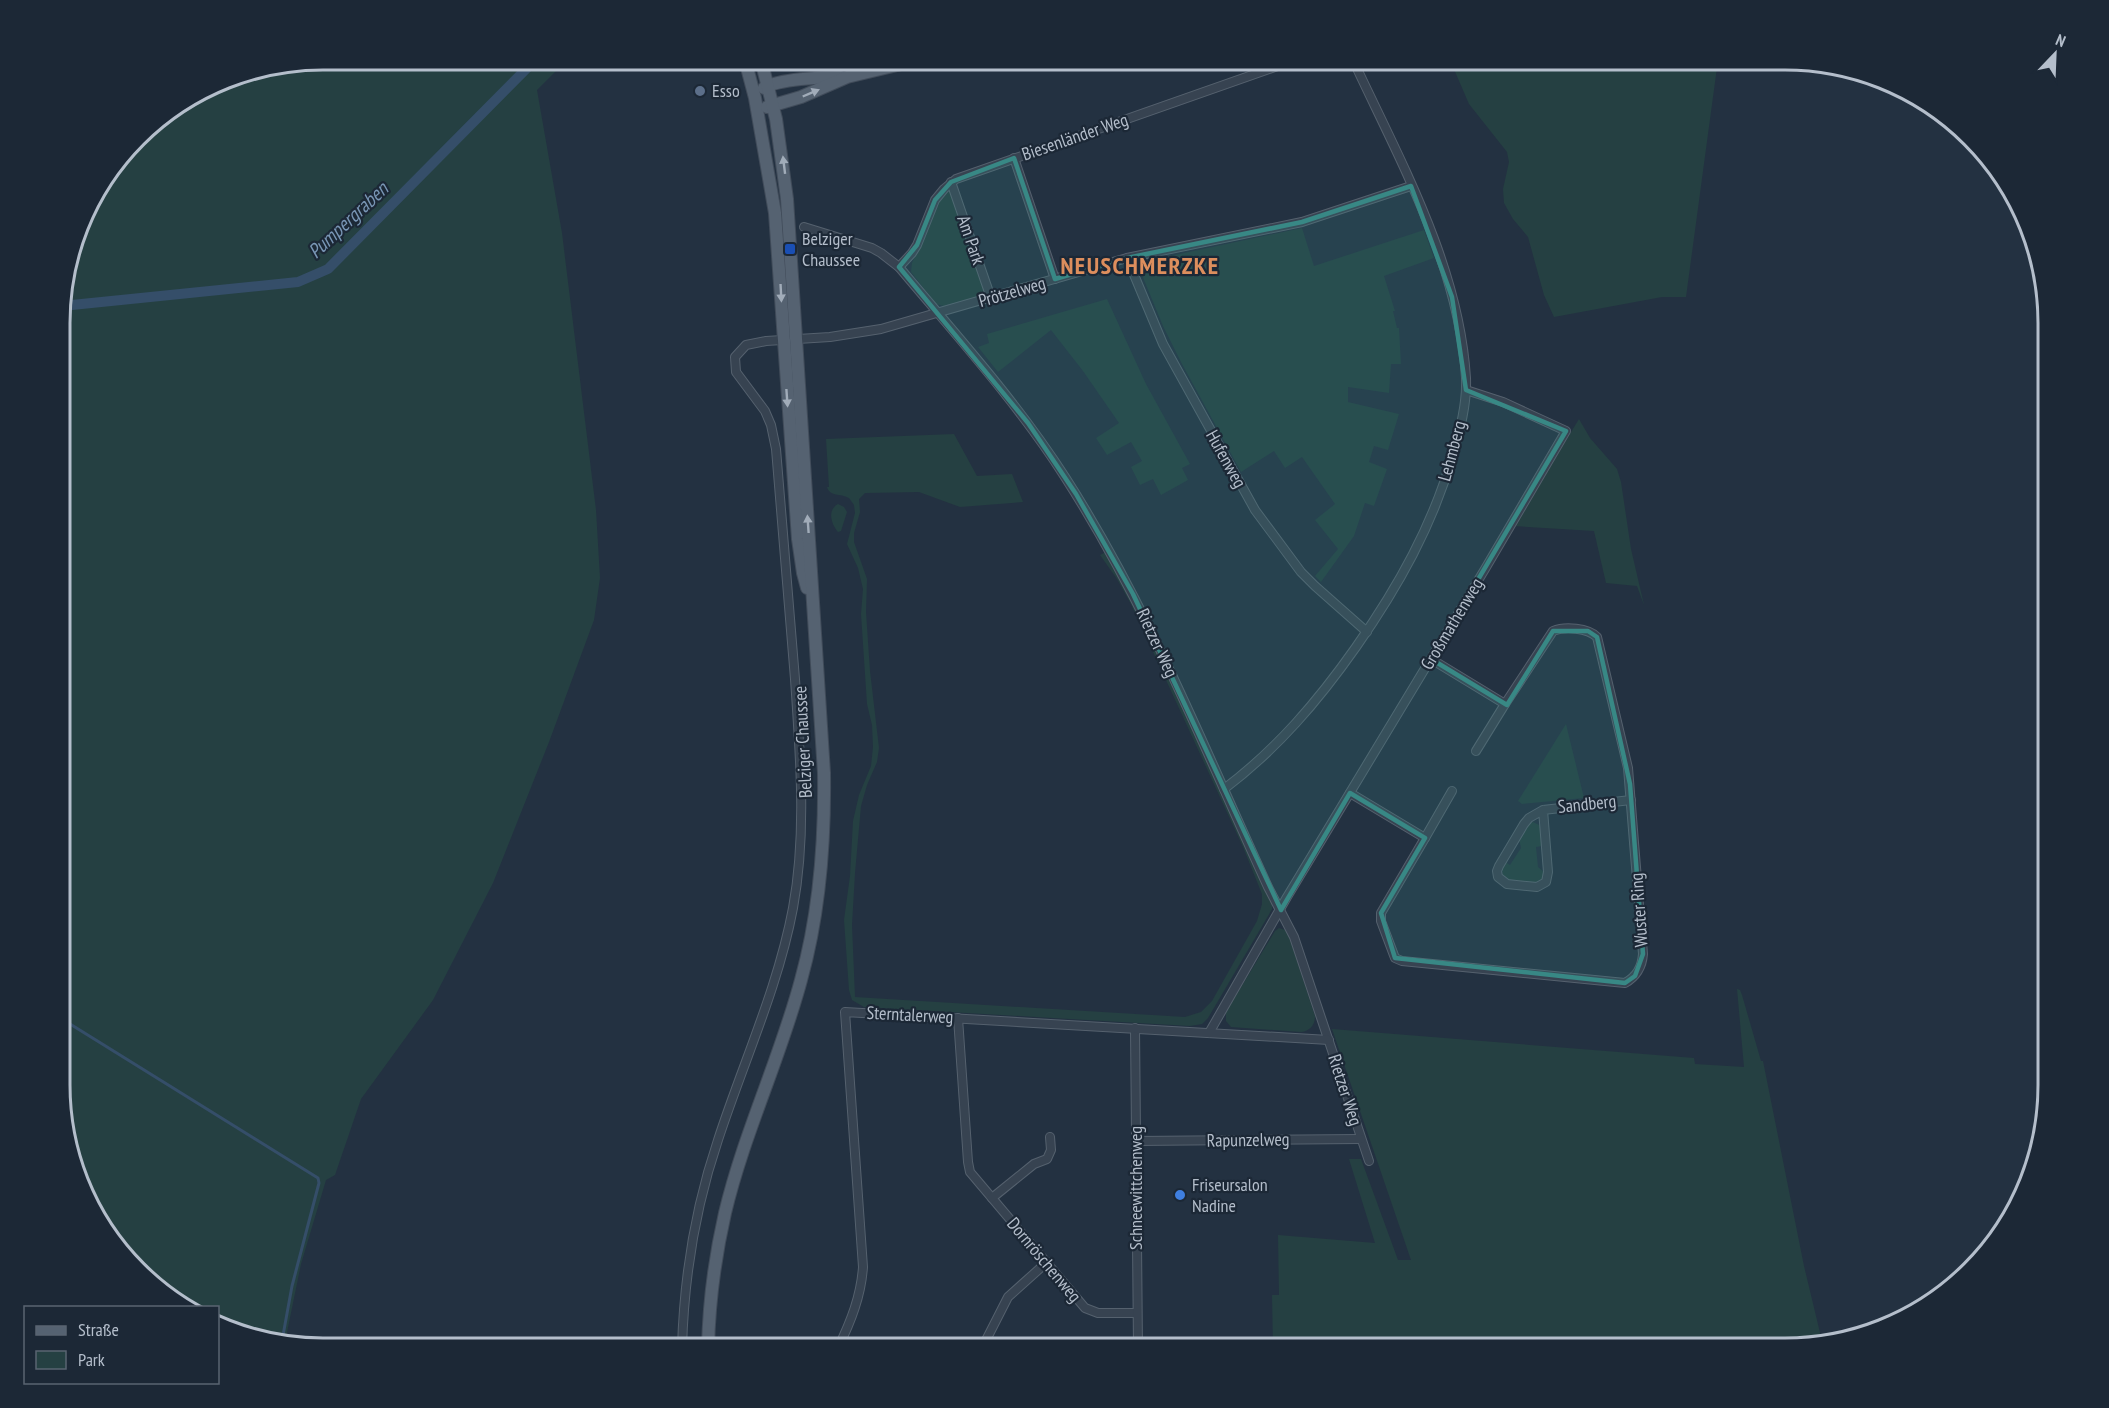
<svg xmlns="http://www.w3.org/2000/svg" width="2109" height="1408" font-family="'PT Sans Narrow',sans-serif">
<rect width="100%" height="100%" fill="#233141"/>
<g fill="#254042">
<polygon points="324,60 567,60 537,90 562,233 596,510 600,578 594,620 549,742 493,883 433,1000 361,1099 335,1175 326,1180 301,1264 285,1342 239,1334 218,1323 218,1308 185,1307 177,1303 96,1216 62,1118 62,290 87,207 150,126 223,80"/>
<polygon points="1450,60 1718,60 1686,297 1662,297 1554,317 1544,295 1528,237 1513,219 1504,203 1503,189 1509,162 1507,152 1469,104"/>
<polygon points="946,190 951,193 987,296 947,307 936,304 911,272 912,263 937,203"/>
<polygon points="1302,228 1314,266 1424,230 1434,258 1384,276 1395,311 1393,311 1397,328 1399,328 1401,364 1391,364 1389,393 1348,387 1348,402 1399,414 1388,450 1374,446 1369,462 1387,469 1374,506 1365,503 1354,536 1321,582 1315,576 1338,549 1315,520 1335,504 1302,457 1285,468 1274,451 1241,472 1182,364 1163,326 1137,263"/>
<polygon points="1107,299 1146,384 1190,464 1182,468 1188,480 1161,495 1153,479 1140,485 1131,467 1142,461 1131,442 1107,455 1096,438 1119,423 1083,371 1051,330 998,372 978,347 989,343 987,334"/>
<polygon points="1579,419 1590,438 1617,469 1621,482 1631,549 1644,605 1637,586 1606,583 1594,531 1514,526"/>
<path d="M954 434 977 476 1012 474 1023 502 960 507 919 492 865 493 859 499 860 512 854 533V542L867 579 866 612 870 671 879 748 877 762 867 785 861 806 855 873 852 925 855 997 1185 1017 1201 1012 1212 1001 1257 921 1262 904V894L1243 847 1131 604 1117 579 1100 555 1106 552 1124 583 1170 679 1272 902V909L1268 916 1208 1018 1202 1024 1190 1026 864 1007 852 1000 849 990 844 920 850 876 853 821 859 795 871 766 873 747 872 725 867 704 861 614 863 589 858 568 847 544 855 513 854 505 849 498C840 493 830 497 827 487H829L826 439Z"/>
<path d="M838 504 844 507 847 512 841 531 838 532C831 524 827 510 838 504Z"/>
<polygon points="1566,724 1584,798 1522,804 1518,801"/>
<path d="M1533 822 1541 826 1542 846 1536 847 1538 867 1545 873 1543 879C1532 886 1514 884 1503 877L1502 869 1505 862 1510 865 1521 848 1519 839 1529 824Z"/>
<path d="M1279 928 1285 930 1288 933 1315 1016C1315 1025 1310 1031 1301 1032L1231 1027 1226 1021V1012L1275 931Z"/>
<polygon points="1737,989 1740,990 1742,995 1761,1061 1763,1061 1804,1266 1822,1341 1802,1347 1273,1348 1272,1295 1279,1295 1278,1235 1375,1243 1349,1159 1361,1159 1398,1260 1411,1260 1332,1029 1694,1058 1695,1064 1744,1067"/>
</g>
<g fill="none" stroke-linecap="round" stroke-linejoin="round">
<polyline stroke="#354e69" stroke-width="3" points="62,1019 318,1178 319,1183 292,1286 282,1341"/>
<polyline stroke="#354e69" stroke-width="10" points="62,306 298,282 328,269 535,60"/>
<defs>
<g id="minor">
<polyline points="1014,158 1055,279"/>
<polyline points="951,182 991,298"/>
<path d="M804 227 872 248 881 253 899 267C956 335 1017 402 1065 477 1148 606 1204 748 1268 887L1294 937 1369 1161"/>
<polyline points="1127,258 1163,344 1255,510 1301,572 1315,586 1367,632"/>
<polyline points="899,267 912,253 917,245 935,200 944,189 956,179 1295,60"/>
<polyline points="1476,751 1505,704"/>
<path d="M1224 789C1277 749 1318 701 1356 647 1398 587 1433 525 1453 454 1460 430 1467 404 1466 378 1459 265 1400 161 1353 60"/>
<polyline points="1350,793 1425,838 1452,791"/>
<polyline points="1543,810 1529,818 1524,824 1499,866 1497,871 1498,877 1507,884 1537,887 1546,882 1548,872 1543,810 1631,800"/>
<path d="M1425 838 1381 913V921L1395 958 1402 961 1625 983C1637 976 1642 967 1643 954L1628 768 1597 637C1588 628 1565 626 1553 631L1505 704 1431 659"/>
<polyline points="958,1018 968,1162 970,1172 1085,1308 1098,1313 1137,1313"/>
<polyline points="1135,1028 1138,1348"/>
<polyline points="1209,1033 1287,897 1485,569 1566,431 1503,402 1466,390"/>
<polyline points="1136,1141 1361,1139"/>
<polyline points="992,1198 1034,1164 1047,1159 1051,1150 1050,1137"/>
<path d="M682 1348C684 1277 695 1208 718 1140 743 1063 778 988 793 908 807 832 800 755 795 679 789 602 782 526 776 449L771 425 765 411 736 372 735 357 746 345 766 341 830 337 881 329 1127 258 1302 222 1411 186"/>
<path d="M838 1348C851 1321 861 1296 863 1267L845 1012 1329 1040"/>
<polyline points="982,1348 1008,1297 1047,1262"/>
</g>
<g id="primary">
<polyline points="745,60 755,98 775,213 798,539 803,573 807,588"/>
<path d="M764 88C778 79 822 77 841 77"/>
<polyline points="767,107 801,97 847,77 918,60"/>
<path d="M708 1348C709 1302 715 1257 725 1213 744 1133 780 1059 801 980 820 912 825 843 824 773L787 199 776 119 761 60"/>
</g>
</defs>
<use href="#minor" stroke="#55616e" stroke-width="10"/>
<use href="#primary" stroke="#414c5a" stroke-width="14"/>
<use href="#minor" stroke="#374351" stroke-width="8"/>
<use href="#primary" stroke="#556271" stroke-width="12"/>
</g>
<defs><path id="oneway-solid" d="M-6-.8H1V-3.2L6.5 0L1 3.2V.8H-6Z" transform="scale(1.5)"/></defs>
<g fill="#a1acb9">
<use href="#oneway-solid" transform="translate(811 93) rotate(-23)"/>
<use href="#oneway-solid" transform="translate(784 165) rotate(-97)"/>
<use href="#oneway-solid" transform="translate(781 293) rotate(87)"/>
<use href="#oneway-solid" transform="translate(787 398) rotate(86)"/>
<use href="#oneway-solid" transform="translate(808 524) rotate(-94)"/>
</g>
<path fill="#388885" fill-opacity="0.2" stroke="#388885" stroke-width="4.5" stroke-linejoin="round" d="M1014 158 1055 279 1127 258 1302 222 1411 186 1452 297 1466 390 1566 431 1431 659 1507 705 1553 631H1588L1597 637 1630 784 1643 954 1635 976 1625 983 1395 958 1381 913 1425 838 1350 793 1281 910 1133 594 1076 494 1028 423 899 267 917 245 935 200 951 182Z"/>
<circle fill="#5c6f8a" stroke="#1c2836" stroke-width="2" cx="700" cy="91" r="6"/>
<rect fill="#1a4fb4" stroke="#1c2836" stroke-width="2" x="784" y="243" width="12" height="12" rx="3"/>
<circle fill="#3f7fe0" stroke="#1c2836" stroke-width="2" cx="1180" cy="1195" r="6"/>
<g text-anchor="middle" stroke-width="4.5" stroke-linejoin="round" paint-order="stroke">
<g font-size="18" fill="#b4becb" stroke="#1c2836" text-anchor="start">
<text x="712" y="97">Esso</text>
<text x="802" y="245">Belziger<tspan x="802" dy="21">Chaussee</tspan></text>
<text x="1192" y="1191">Friseursalon<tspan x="1192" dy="21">Nadine</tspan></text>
</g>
<g font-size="18" fill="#b4becb" stroke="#1c2836">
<text transform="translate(1075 137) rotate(-19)" y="6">Biesenländer Weg</text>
<text transform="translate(971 240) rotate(71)" y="6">Am Park</text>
<text transform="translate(1012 292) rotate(-16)" y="6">Prötzelweg</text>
<text transform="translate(1452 451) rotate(-75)" y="6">Lehmberg</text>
<text transform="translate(1226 459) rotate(61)" y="6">Hufenweg</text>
<text transform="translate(1452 624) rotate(-59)" y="6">Großmathenweg</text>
<text transform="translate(1157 643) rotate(65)" y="6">Rietzer Weg</text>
<text transform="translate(803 742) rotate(-93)" y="6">Belziger Chaussee</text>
<text transform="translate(1587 804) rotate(-6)" y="6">Sandberg</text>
<text transform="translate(1639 910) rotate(-94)" y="6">Wuster Ring</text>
<text transform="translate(910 1015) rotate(3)" y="6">Sterntalerweg</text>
<text transform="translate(1345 1090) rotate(72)" y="6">Rietzer Weg</text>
<text transform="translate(1248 1140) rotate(-1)" y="6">Rapunzelweg</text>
<text transform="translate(1136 1188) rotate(-90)" y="6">Schneewittchenweg</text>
<text transform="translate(1044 1260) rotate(50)" y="6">Dornröschenweg</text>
</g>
<g font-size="20" font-style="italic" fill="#7996b5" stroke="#1c2836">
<text transform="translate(348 220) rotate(-43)" y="7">Pumpergraben</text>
</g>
<g font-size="24" font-weight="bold" letter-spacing="1.5" fill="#dd8e5d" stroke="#1c2836">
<text x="1140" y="274">NEUSCHMERZKE</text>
</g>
</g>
<path d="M0 0H2109V1408H0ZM323 70H1785A253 253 0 0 1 2038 323V1085A253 253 0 0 1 1785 1338H323A253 253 0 0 1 70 1085V323A253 253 0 0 1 323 70Z" fill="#1c2836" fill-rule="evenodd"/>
<path fill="none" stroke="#b4becb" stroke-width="3" d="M323 70H1785A253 253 0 0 1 2038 323V1085A253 253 0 0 1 1785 1338H323A253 253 0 0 1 70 1085V323A253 253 0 0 1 323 70Z"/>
<rect x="24" y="1306" width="195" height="78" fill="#1c2836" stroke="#596472" stroke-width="1.5"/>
<rect x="36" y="1326" width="30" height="9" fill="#556271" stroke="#596472" stroke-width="1.5"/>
<text x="78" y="1336" font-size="18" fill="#b4becb">Straße</text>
<rect x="36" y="1351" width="30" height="18" fill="#254042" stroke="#596472" stroke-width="1.5"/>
<text x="78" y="1366" font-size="18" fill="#b4becb">Park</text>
<g transform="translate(2055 54) rotate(23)" stroke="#1c2836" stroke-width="4.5" paint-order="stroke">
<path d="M0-4.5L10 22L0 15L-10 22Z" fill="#b4becb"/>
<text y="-9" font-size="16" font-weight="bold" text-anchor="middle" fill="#b4becb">N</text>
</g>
</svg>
